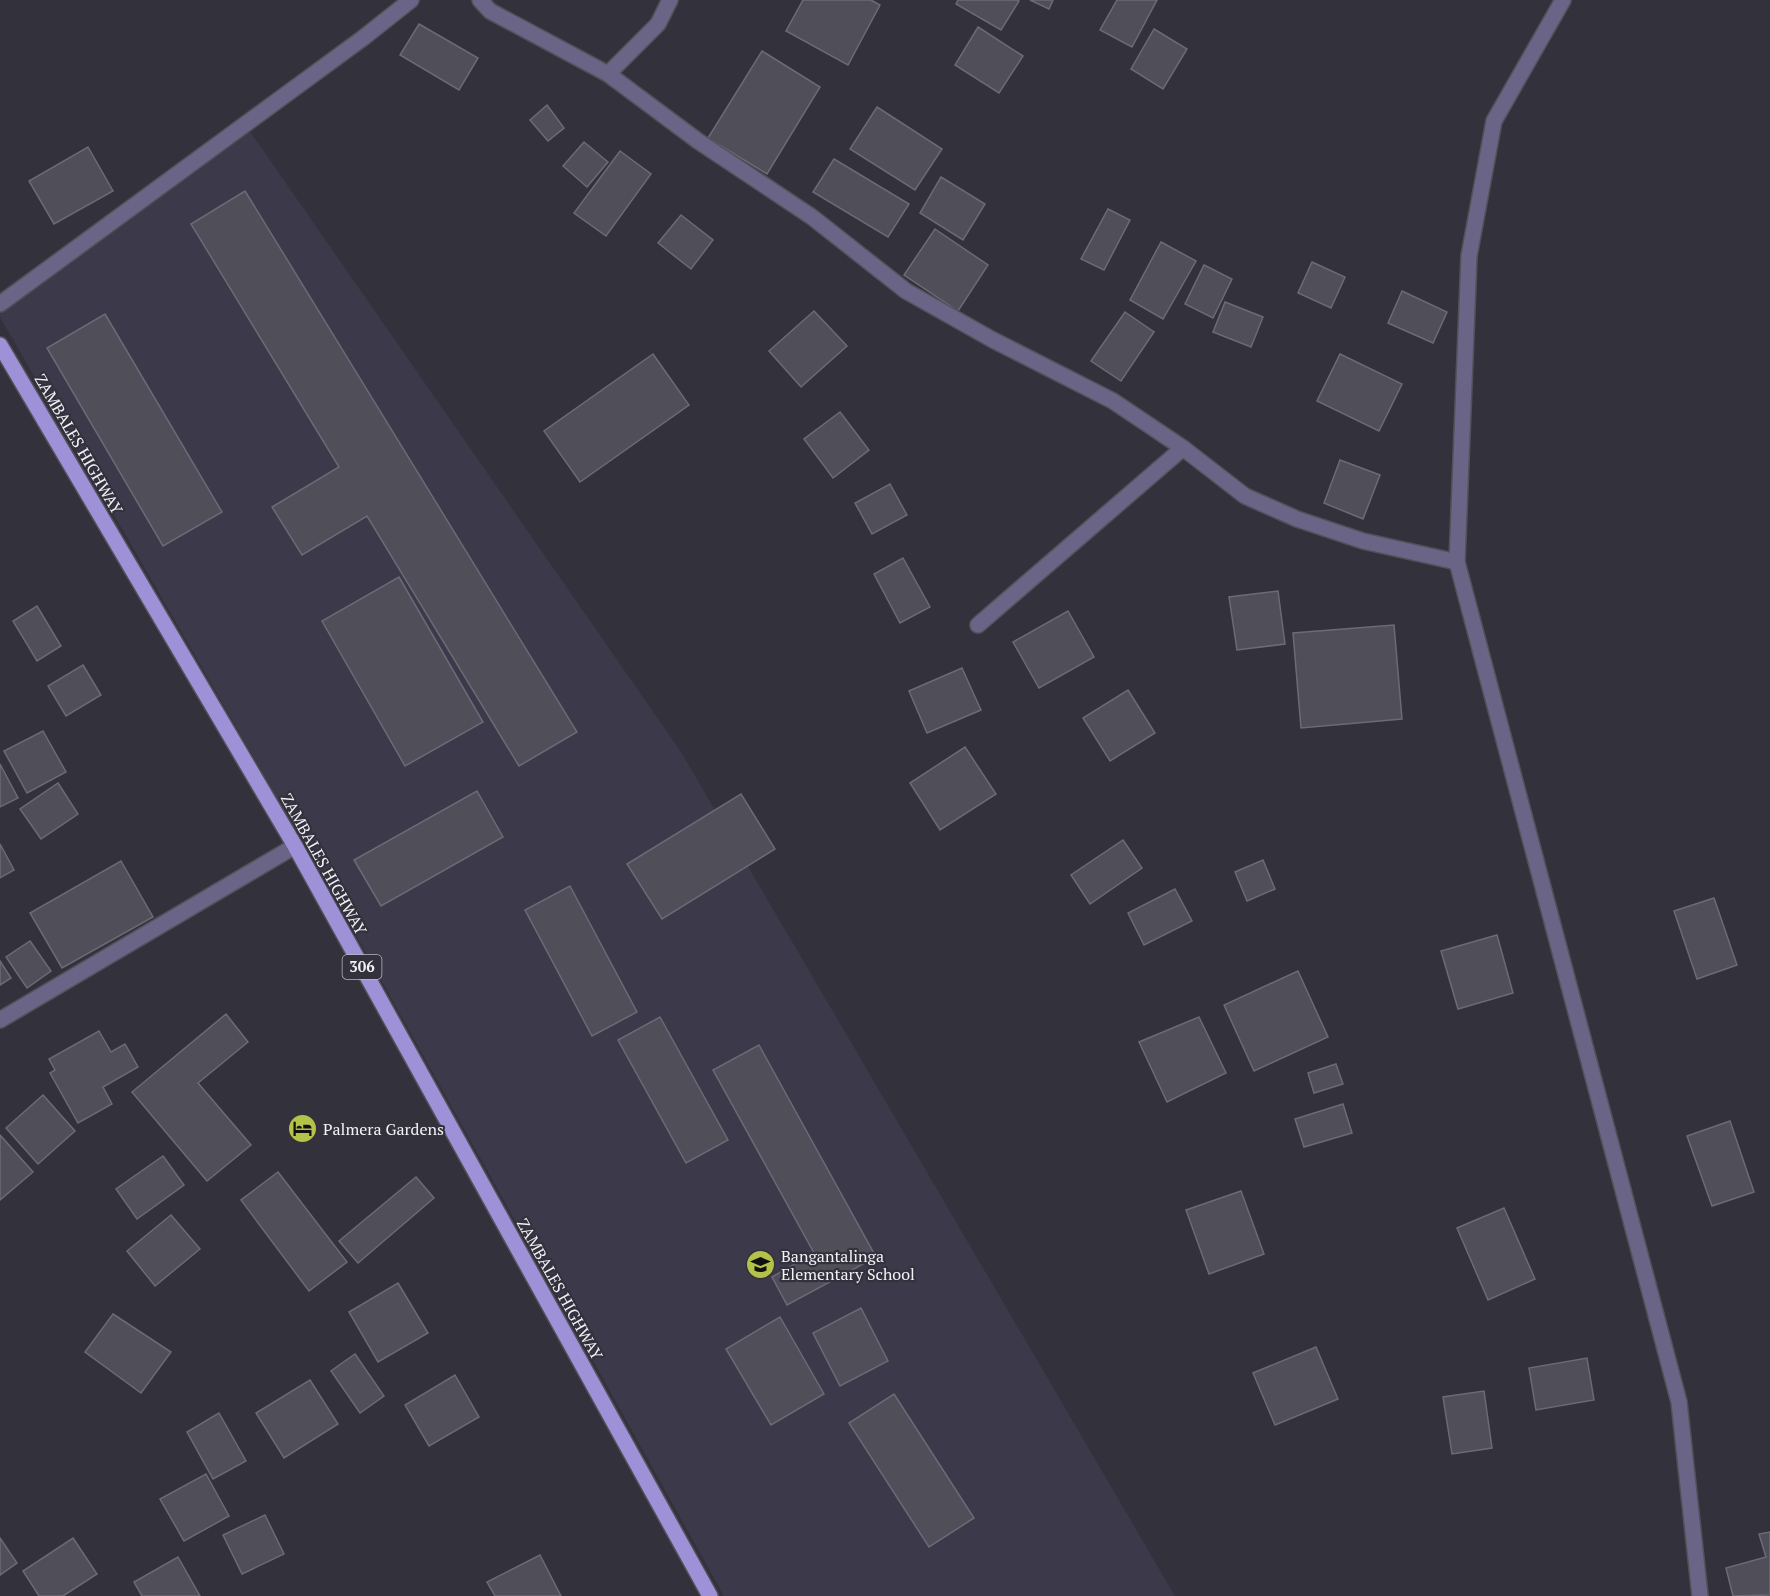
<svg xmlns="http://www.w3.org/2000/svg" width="1770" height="1596" font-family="'PT Serif',serif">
<rect width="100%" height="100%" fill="#33323c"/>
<polygon fill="#3c394a" points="249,130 681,752 1175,1596 724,1596 355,933 0,317 0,314"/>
<g fill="#4f4e59" stroke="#6c6a76" stroke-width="1.5">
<polygon points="803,0 871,0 880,5 848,65 786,31"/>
<polygon points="958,0 1017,0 1019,1 1001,30 956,4"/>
<polygon points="1030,0 1053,0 1049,9"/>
<polygon points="1117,0 1157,0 1132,47 1100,30"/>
<polygon points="419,24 478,58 459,90 400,55"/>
<polygon points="978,27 1023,56 999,93 955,65"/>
<polygon points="1154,29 1187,49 1163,89 1131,69"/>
<polygon points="762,51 820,87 767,174 708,138"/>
<polygon points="547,105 564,128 548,141 530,120"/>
<polygon points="877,107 942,149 915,190 850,149"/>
<polygon points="584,142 608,162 587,187 563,166"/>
<polygon points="88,147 113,191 54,224 29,181"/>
<polygon points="620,151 651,174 606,236 574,213"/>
<polygon points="834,159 909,204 888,237 813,192"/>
<polygon points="941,177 985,204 963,240 920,213"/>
<polygon points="245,191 577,732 519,766 367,516 302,555 272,507 339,467 191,224"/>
<polygon points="1108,209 1130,220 1104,270 1081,259"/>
<polygon points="681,215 713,240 691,269 658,243"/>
<polygon points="935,229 988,265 958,311 904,275"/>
<polygon points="1161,242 1196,261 1163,319 1130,300"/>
<polygon points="1312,262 1345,277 1331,308 1298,293"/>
<polygon points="1204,265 1232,279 1213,318 1185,304"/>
<polygon points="1402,291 1447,312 1433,343 1388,323"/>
<polygon points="1225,302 1263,317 1251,347 1213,332"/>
<polygon points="814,311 847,346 801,387 769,351"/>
<polygon points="1125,312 1154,332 1121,381 1091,361"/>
<polygon points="105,314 222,512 163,546 47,348"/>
<polygon points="653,354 689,405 580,482 544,431"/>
<polygon points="1340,354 1402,384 1379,431 1317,401"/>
<polygon points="840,412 869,450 833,478 804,439"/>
<polygon points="1340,460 1380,475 1363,519 1324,503"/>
<polygon points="890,484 907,515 872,534 855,503"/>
<polygon points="903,558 930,607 900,623 874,574"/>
<polygon points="399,577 483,722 405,766 322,621"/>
<polygon points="1278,591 1285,644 1237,650 1229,597"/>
<polygon points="37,606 61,646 37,661 13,621"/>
<polygon points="1068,611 1094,657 1039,688 1013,642"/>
<polygon points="1394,625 1402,719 1301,728 1293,633"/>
<polygon points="83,665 101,695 66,716 48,686"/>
<polygon points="962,668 981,710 927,733 909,691"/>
<polygon points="1128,690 1155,733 1110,761 1083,718"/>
<polygon points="43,731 66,772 27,793 4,751"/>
<polygon points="965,747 996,794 940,830 910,783"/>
<polygon points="0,764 18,798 0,807"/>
<polygon points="58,783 78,814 41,839 20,809"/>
<polygon points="477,791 503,837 381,906 354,860"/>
<polygon points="741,794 775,849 662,919 627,864"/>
<polygon points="1123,840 1142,868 1090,904 1071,875"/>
<polygon points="0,844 14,870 0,878"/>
<polygon points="1263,860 1275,889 1247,901 1235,872"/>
<polygon points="121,861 153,917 62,968 30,913"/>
<polygon points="570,886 637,1012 592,1036 525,910"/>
<polygon points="1175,889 1192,921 1144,945 1128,913"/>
<polygon points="1714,898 1737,965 1697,979 1674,911"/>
<polygon points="1497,935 1513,993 1458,1009 1441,951"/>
<polygon points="30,941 51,971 27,988 6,957"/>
<polygon points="0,961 11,978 0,985"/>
<polygon points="1298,971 1328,1037 1254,1071 1224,1005"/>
<polygon points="226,1014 248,1042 198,1083 251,1145 207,1181 132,1092"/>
<polygon points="660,1017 728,1140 686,1163 618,1040"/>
<polygon points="1199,1017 1226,1073 1167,1102 1139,1042"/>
<polygon points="99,1031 111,1052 125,1044 138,1067 103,1087 112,1104 78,1123 50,1073 55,1070 49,1059"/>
<polygon points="759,1045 876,1257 787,1305 772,1277 814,1253 713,1070"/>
<polygon points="1336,1064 1343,1084 1314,1093 1308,1073"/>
<polygon points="43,1095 75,1131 38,1164 6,1128"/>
<polygon points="1343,1104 1352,1133 1304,1147 1295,1119"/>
<polygon points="1730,1121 1754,1192 1712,1206 1687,1136"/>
<polygon points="0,1135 33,1172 0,1200"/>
<polygon points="163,1156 184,1185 137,1219 116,1189"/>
<polygon points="278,1172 347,1262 309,1291 241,1200"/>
<polygon points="416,1177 434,1198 358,1263 339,1241"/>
<polygon points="1241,1191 1264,1254 1209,1274 1186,1210"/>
<polygon points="1504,1208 1535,1279 1488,1300 1457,1228"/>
<polygon points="171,1215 200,1249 155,1286 127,1251"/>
<polygon points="398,1283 428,1333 378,1362 349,1312"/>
<polygon points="861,1308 888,1361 840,1386 813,1333"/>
<polygon points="113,1314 171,1352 141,1393 85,1352"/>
<polygon points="780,1317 824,1394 771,1425 726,1349"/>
<polygon points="1316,1347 1338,1399 1275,1425 1253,1373"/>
<polygon points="355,1354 384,1396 360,1413 331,1371"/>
<polygon points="1587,1358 1594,1400 1536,1410 1529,1368"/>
<polygon points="455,1375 479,1417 429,1446 405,1405"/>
<polygon points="310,1380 338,1424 284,1458 256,1413"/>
<polygon points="1484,1391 1492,1448 1452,1454 1443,1397"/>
<polygon points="894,1394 974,1518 929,1547 849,1423"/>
<polygon points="219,1413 246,1461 213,1479 187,1432"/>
<polygon points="206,1474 229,1516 184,1541 160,1499"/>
<polygon points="265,1515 284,1554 242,1574 223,1535"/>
<polygon points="1770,1532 1770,1595 1733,1596 1726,1568 1766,1557 1759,1534"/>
<polygon points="0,1538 17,1563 0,1575"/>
<polygon points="73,1538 97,1574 63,1596 39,1596 23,1571"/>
<polygon points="540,1555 561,1596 495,1596 487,1582"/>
<polygon points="178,1557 200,1596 142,1596 134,1582"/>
</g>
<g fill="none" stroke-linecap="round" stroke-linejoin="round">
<defs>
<g id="minor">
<polyline points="480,0 490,11 608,74 698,141 812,217 906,291 993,340 1113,401 1183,448 1245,496 1297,519 1363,541 1457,562"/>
<polyline points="1563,0 1494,121 1469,256 1457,562 1679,1402 1700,1596"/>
<polyline points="608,74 658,24 670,0"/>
<polyline points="0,304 363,38 411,0"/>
<polyline points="978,625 1183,448"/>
<polyline points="0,1020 295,846"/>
</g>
<polyline id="primary" points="0,345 295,846 710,1596"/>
</defs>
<use href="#minor" stroke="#52515a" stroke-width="18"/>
<use href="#primary" stroke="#52515a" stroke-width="18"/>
<use href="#minor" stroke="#6a6486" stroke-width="15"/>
<use href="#primary" stroke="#9f91d7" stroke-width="15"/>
</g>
<defs>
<symbol id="hotel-disc" viewBox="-11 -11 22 22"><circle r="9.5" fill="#b5c24a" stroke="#33323c"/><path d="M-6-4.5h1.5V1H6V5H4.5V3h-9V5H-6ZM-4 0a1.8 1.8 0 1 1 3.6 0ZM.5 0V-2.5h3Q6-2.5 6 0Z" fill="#111"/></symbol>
<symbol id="school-disc" viewBox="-11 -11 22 22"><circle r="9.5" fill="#b5c24a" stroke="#33323c"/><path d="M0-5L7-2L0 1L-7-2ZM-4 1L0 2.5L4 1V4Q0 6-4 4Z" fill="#111"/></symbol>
</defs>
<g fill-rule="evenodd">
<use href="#hotel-disc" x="286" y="1112" width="33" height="33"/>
<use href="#school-disc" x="744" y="1248" width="33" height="33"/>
</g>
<g text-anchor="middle" stroke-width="4.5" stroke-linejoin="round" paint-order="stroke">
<rect fill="#33323c" stroke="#b9b8c0" stroke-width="1.5" x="342.5" y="955" width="39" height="24" rx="4.5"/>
<g font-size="15" font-weight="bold" fill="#f2f1f8">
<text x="362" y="972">306</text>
</g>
<g font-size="16" fill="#f2f1f8" stroke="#33323c">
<text transform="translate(79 444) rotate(60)" y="6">ZAMBALES HIGHWAY</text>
<text transform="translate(324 864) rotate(61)" y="6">ZAMBALES HIGHWAY</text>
<text transform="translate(560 1289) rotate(61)" y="6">ZAMBALES HIGHWAY</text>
</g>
<g font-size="16" fill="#f2f1f8" stroke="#33323c" text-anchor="start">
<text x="323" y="1135">Palmera Gardens</text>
<text x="781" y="1262">Bangantalinga<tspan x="781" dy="18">Elementary School</tspan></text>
</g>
</g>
</svg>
